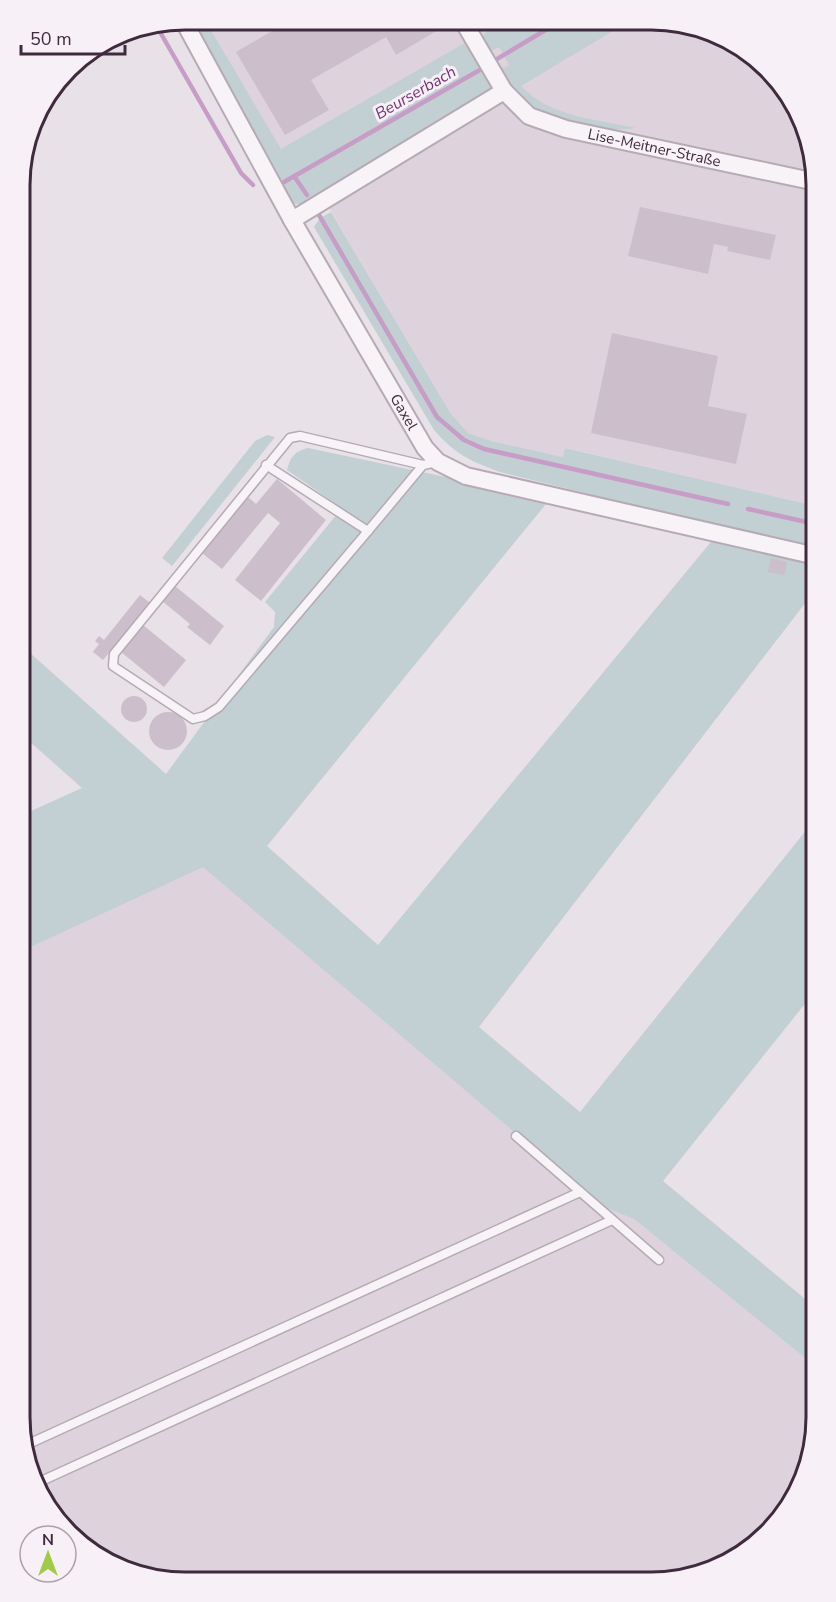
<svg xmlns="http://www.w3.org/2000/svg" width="836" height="1602" font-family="'Nunito Sans',sans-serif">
<rect width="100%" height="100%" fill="#e9e1e8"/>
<g fill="#ded3dd">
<polygon points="205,20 683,23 760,61 808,132 816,185 816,506 566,448 563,457 491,441 468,433 451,414 328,206 281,150"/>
<polygon points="203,866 601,1206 634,1219 816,1367 816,1428 782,1518 704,1574 651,1582 163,1581 76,1542 28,1470 20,1417 20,952"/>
</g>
<g fill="#c2cfd3">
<polygon points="188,20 205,20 281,149 468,41 493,87 310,203 296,204 287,201"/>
<path d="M501 21 628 22 521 86C550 117 596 119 636 128 604 132 560 129 533 109 519 100 510 83 501 69L509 65 499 47 491 51 482 36Z"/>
<path d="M331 212 451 414 468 433 491 441 563 457 565 448 816 506V550L500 472C470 461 455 454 434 430L314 227 320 218Z"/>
<polygon points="267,435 275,437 172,566 162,558 255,441"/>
<path d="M308 448 550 499 267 846 378 945 715 537 816 561V589L479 1027 580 1112 816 818V990L663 1181 816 1308V1367L634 1219 601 1206 203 867 20 952V816L82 788 20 733V644L166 774 274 627 275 612 265 602 342 508 287 470C290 457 295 451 308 448Z"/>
</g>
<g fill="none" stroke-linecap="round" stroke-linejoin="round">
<g stroke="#c79dc8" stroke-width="4.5">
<polyline points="156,25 241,173 253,185"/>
<polyline points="492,62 559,22"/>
<polyline points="294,176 307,195"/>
<polyline points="284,182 485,67"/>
<polyline points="319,215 437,417 464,440 484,449 728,504"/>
<polyline points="748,509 816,524"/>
</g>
</g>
<g fill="#ccbecb">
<polygon points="291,20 440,21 443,27 396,55 386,37 311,80 329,110 285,135 236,52"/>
<polygon points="640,207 776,235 770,260 727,251 728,247 714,244 708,274 628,256"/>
<polygon points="612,333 718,356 708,406 747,414 736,464 591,433"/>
<polygon points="277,479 326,520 261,601 235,580 280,523 268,513 222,569 202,553 247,496 256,504"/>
<polygon points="771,558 787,562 784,575 768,572"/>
<polygon points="175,586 224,626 210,645 187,627 190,624 162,601"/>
<polygon points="140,595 150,603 103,660 93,652 99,644 95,641 99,636 104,640"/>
<polygon points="143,625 186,660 164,687 121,652"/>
<circle cx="134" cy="709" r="13"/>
<circle cx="168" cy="731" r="19"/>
</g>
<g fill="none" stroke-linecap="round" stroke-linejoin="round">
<defs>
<g id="service">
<polyline points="266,465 368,531 423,465"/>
<polyline points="368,531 219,707 205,716 193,719 113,666 114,654 290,438 300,436 423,465 437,462"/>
<polyline points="516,1136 659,1260"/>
<polyline points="24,1446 580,1192"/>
<polyline points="37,1483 612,1220"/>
</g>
<g id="minor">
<path id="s1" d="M183 20 292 220 425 448 438 462 466 476 816 556"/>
<path id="s2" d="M463 21 504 91 529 116 566 129 816 182"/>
<polyline points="292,220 504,91"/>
</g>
</defs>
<use href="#service" stroke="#b6aab5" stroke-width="11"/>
<use href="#minor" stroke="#b6aab5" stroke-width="20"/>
<use href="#service" stroke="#f7f3f7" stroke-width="8"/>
<use href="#minor" stroke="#f7f3f7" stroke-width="16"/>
</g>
<g text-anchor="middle" stroke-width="6" stroke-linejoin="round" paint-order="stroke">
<g font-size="15" fill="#402a3e" stroke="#f7f0f6">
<text dy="5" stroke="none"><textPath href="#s2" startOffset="246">Lise-Meitner-Straße</textPath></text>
<text dy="5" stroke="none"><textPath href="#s1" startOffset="450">Gaxel</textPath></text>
</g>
<g font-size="16" font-style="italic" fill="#733572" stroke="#f7f0f6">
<text transform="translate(415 92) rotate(-30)" y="6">Beurserbach</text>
</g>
</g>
<path d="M0 0H836V1602H0ZM185 30H651A155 155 0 0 1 806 185V1417A155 155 0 0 1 651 1572H185A155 155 0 0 1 30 1417V185A155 155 0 0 1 185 30Z" fill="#f7f0f6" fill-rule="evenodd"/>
<path fill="none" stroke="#402a3e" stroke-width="3" d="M185 30H651A155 155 0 0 1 806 185V1417A155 155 0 0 1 651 1572H185A155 155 0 0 1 30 1417V185A155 155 0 0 1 185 30Z"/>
<g transform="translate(48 1554)"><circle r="28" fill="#f7f0f6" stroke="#aea1ac" stroke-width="1.5"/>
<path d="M0-4.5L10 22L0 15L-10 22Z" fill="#a2ca49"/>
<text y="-9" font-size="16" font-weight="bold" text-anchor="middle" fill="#402a3e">N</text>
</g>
<path d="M21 45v9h104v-9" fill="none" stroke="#402a3e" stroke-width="3"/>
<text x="30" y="45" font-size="18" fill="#402a3e" stroke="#f7f0f6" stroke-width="4.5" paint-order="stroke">50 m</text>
</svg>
